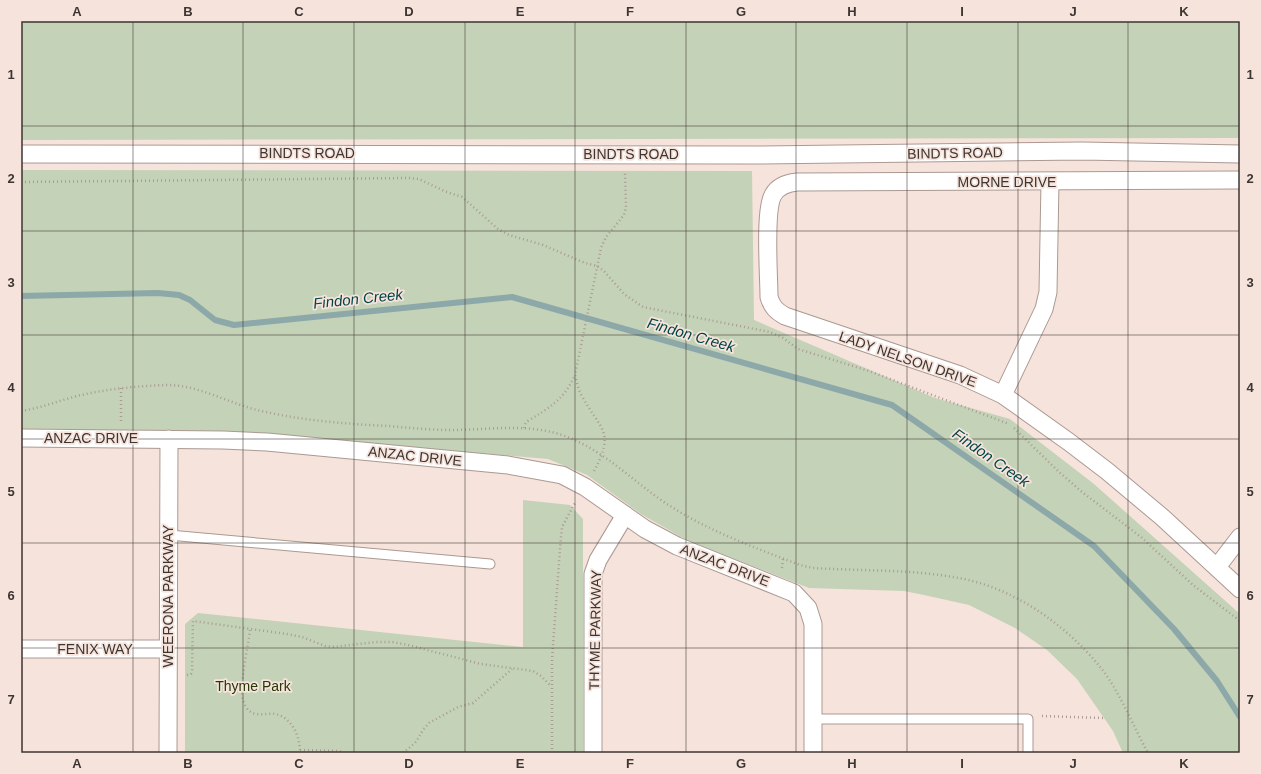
<svg xmlns="http://www.w3.org/2000/svg" width="1261" height="774" font-family="Helvetica,sans-serif">
<rect width="100%" height="100%" fill="#f6e3db"/>
<g fill="#c4d2b7">
<polygon points="21,21 1240,21 1240,138 21,140"/>
<polygon points="21,170 752,171 754,320 935,398 1010,419 1094,484 1240,614 1240,753 1123,753 1113,731 1077,679 1047,650 1015,628 969,605 924,595 904,591 809,588 690,542 641,514 587,475 548,459 239,432 21,431"/>
<polygon points="523,500 570,505 583,519 583,753 185,753 185,624 198,613 523,647"/>
</g>
<g fill="none" stroke-linecap="round" stroke-linejoin="round">
<polyline stroke="#8da8a8" stroke-width="6" points="21,296 158,293 179,295 190,300 215,320 234,325 512,297 892,405 1094,546 1174,629 1217,681 1240,717"/>
<defs>
<g id="service">
<polyline points="169,535 490,564"/>
<polyline points="814,719 1028,719 1028,753"/>
</g>
<g id="minor">
<polyline points="21,154 761,155 1082,151 1240,154"/>
<path d="M1240 180 797 182C787 183 778 186 773 195 764 211 769 276 769 297 772 307 776 311 785 316L960 375 1003 395 1069 442 1107 471 1162 517 1240 589"/>
<polyline points="1003,395 1044,309 1048,292 1050,182"/>
<polyline points="21,438 223,440 267,442 508,465 562,475 585,487 645,529 677,546 794,593 808,608 813,624 813,753"/>
<polyline points="1217,567 1240,537"/>
<polyline points="21,649 168,649"/>
<polyline points="168,753 169,439"/>
<polyline points="593,753 593,574 598,560 625,515"/>
</g>
</defs>
<use href="#service" stroke="#ab9992" stroke-width="11"/>
<use href="#minor" stroke="#ab9992" stroke-width="19"/>
<g stroke="#aa9b95" stroke-width="2.5" stroke-dasharray="1 3" stroke-linecap="butt">
<polyline points="21,182 409,178 419,179 444,191 462,197 498,229 509,235 543,245 585,263 597,266 604,271 624,294 643,307 770,332 783,338 798,349 869,371 1009,424"/>
<polyline points="121,388 121,422"/>
<path d="M21 411C41 408 58 401 77 396 106 389 137 386 167 385 201 385 233 406 266 412 307 421 348 424 389 426 410 428 431 430 451 430 488 430 526 423 562 435 602 449 627 476 661 500 703 529 753 547 800 565L813 568C863 571 915 569 964 579 1017 590 1067 626 1101 668 1120 692 1133 726 1148 753"/>
<path d="M524 428 526 422C549 408 564 400 575 375"/>
<polyline points="1014,428 1058,471 1082,492 1141,537 1193,585 1240,621"/>
<path d="M594 471C616 431 600 430 582 396 578 390 577 382 575 375L601 248 606 237 624 215 626 207 625 173"/>
<polyline points="782,568 783,559"/>
<path d="M250 630C248 647 239 686 243 700 250 723 267 710 279 715 294 721 300 738 300 753"/>
<polyline points="187,675 191,674 192,670 193,621 287,634 302,637 325,646 334,647 376,642 392,642 408,645 481,664 533,671 541,676 550,685"/>
<polyline points="1042,716 1103,718"/>
<polyline points="300,750 339,751 345,753"/>
<polyline points="403,753 416,742 423,730 429,723 458,707 473,703 512,669"/>
<polyline points="552,753 552,659 560,549 562,527 575,503"/>
</g>
<use href="#service" stroke="#fff" stroke-width="9"/>
<use href="#minor" stroke="#fff" stroke-width="17"/>
</g>
<path fill="none" stroke="#3d3532" stroke-width="1" stroke-opacity="0.55" d="M133 21V753M243 21V753M354 21V753M465 21V753M575 21V753M686 21V753M796 21V753M907 21V753M1018 21V753M1128 21V753M21 126H1240M21 231H1240M21 335H1240M21 439H1240M21 543H1240M21 648H1240"/>
<g text-anchor="middle" stroke-width="3.5" stroke-linejoin="round" paint-order="stroke">
<g font-size="14" fill="#3d3532" stroke="#f6e3db">
<text x="307" y="158">BINDTS ROAD</text>
<text transform="translate(955 153) rotate(-1)" y="5">BINDTS ROAD</text>
<text x="631" y="159">BINDTS ROAD</text>
<text x="1007" y="187">MORNE DRIVE</text>
<text transform="translate(908 359) rotate(19)" y="5">LADY NELSON DRIVE</text>
<text x="91" y="443">ANZAC DRIVE</text>
<text transform="translate(415 456) rotate(6)" y="5">ANZAC DRIVE</text>
<text transform="translate(725 565) rotate(21)" y="5">ANZAC DRIVE</text>
<text transform="translate(168 596) rotate(-90)" y="5">WEERONA PARKWAY</text>
<text transform="translate(595 630) rotate(-89)" y="5">THYME PARKWAY</text>
<text x="95" y="654">FENIX WAY</text>
</g>
<g font-size="14" fill="#253807" stroke="#f6e3db">
<text x="253" y="691">Thyme Park</text>
</g>
<g font-size="15" font-style="italic" fill="#004446" stroke="#f6e3db">
<text transform="translate(358 299) rotate(-6)" y="5">Findon Creek</text>
<text transform="translate(691 335) rotate(16)" y="5">Findon Creek</text>
<text transform="translate(991 458) rotate(35)" y="5">Findon Creek</text>
</g>
</g>
<rect width="1261" height="774" fill="none" stroke="#f6e3db" stroke-width="44"/>
<rect x="22" y="22" width="1217" height="730" fill="none" stroke="#3d3532" stroke-width="1.5"/>
<g font-size="13" text-anchor="middle" font-weight="bold" fill="#3d3532">
<text x="77" y="16">A</text>
<text x="188" y="16">B</text>
<text x="299" y="16">C</text>
<text x="409" y="16">D</text>
<text x="520" y="16">E</text>
<text x="630" y="16">F</text>
<text x="741" y="16">G</text>
<text x="852" y="16">H</text>
<text x="962" y="16">I</text>
<text x="1073" y="16">J</text>
<text x="1184" y="16">K</text>
<text x="11" y="79">1</text>
<text x="1250" y="79">1</text>
<text x="11" y="183">2</text>
<text x="1250" y="183">2</text>
<text x="11" y="287">3</text>
<text x="1250" y="287">3</text>
<text x="11" y="392">4</text>
<text x="1250" y="392">4</text>
<text x="11" y="496">5</text>
<text x="1250" y="496">5</text>
<text x="11" y="600">6</text>
<text x="1250" y="600">6</text>
<text x="11" y="704">7</text>
<text x="1250" y="704">7</text>
<text x="77" y="768">A</text>
<text x="188" y="768">B</text>
<text x="299" y="768">C</text>
<text x="409" y="768">D</text>
<text x="520" y="768">E</text>
<text x="630" y="768">F</text>
<text x="741" y="768">G</text>
<text x="852" y="768">H</text>
<text x="962" y="768">I</text>
<text x="1073" y="768">J</text>
<text x="1184" y="768">K</text>
</g>
</svg>
